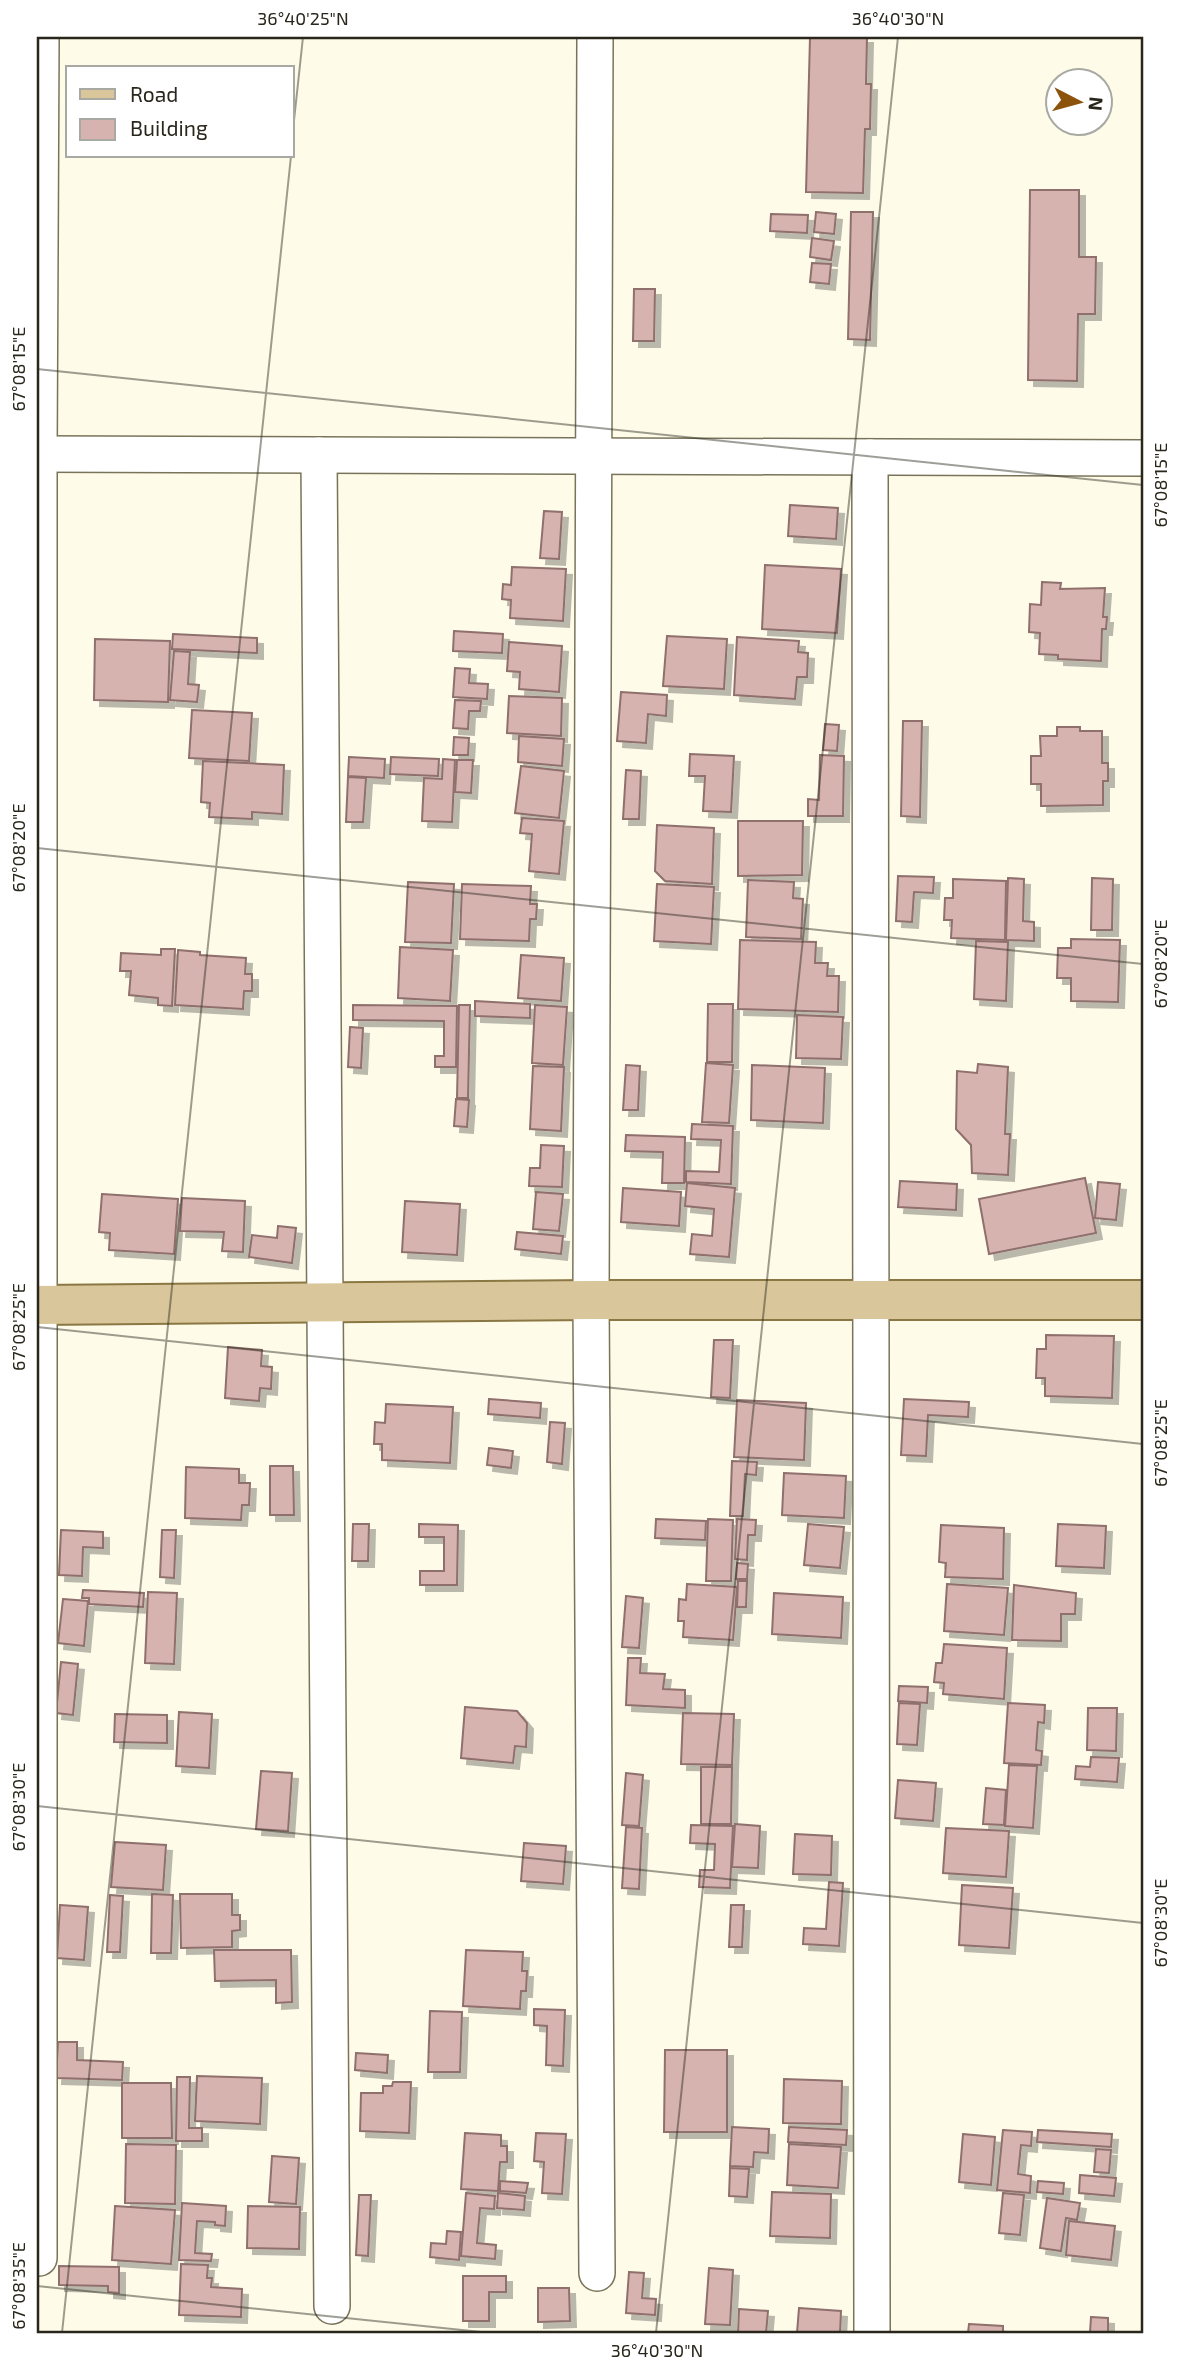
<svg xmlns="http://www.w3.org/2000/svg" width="1180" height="2370" font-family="'Exo 2',sans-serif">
<defs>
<filter id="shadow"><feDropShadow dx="6" dy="6" stdDeviation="0" flood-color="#0004"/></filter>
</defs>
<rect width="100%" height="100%" fill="#fefbe9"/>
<g fill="#d7b3b0" stroke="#8f706d" stroke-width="2" filter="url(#shadow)">
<polygon points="810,37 867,37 866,84 871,84 870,129 865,129 863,193 806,192"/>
<polygon points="1030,190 1079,190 1079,257 1096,257 1095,314 1078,314 1077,381 1028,380"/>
<polygon points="816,212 836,214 834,234 814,232"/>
<polygon points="851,212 873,212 870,340 848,339"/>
<polygon points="771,214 808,215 807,233 770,231"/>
<polygon points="812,238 834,241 831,260 810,257"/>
<polygon points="812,263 831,264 829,284 810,282"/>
<polygon points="634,289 655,289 654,341 633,341"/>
<polygon points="790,505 838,508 836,539 788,536"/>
<polygon points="544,511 562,512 559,559 540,558"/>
<polygon points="765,565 841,569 837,633 762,629"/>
<polygon points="512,567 566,569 563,621 510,618 511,600 502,599 503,584 511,585"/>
<polygon points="1042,582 1061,583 1060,589 1105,588 1103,617 1107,617 1106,629 1102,629 1101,661 1058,659 1058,655 1039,654 1040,633 1029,632 1030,604 1041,605"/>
<polygon points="454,631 503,634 502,653 453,651"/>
<polygon points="173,634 257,638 257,653 172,649"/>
<polygon points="667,636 727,639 724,689 663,686"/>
<polygon points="737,637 799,641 798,652 808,653 807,677 797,677 795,699 734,695"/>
<polygon points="95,639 170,641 168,702 94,700"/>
<polygon points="509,642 562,646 559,692 519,689 520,672 507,671"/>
<polygon points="174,651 190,652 188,684 199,685 197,702 170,700"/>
<polygon points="455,668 470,669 469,683 488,684 487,699 453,697"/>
<polygon points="621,692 667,695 666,716 648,714 646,743 617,741"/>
<polygon points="509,696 562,698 561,736 507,733"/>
<polygon points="455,700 481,701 480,711 469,711 468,729 453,728"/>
<polygon points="192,710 252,713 249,761 189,758"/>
<polygon points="903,721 922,721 920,817 901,816"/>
<polygon points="825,724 839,725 837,751 823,750"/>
<polygon points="1057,727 1080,727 1080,731 1102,731 1102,763 1108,763 1108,781 1103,781 1103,805 1041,806 1041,784 1031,784 1031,756 1041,756 1040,736 1057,736"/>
<polygon points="519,736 564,739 562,766 518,762"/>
<polygon points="454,737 469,738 468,755 453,755"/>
<polygon points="690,754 734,756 731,812 703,811 705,776 689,776"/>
<polygon points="820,755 844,756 843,816 808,816 808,799 819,800"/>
<polygon points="349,757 385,759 384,778 348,776"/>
<polygon points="391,757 439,759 438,776 390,774"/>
<polygon points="443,759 455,760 452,822 422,821 424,778 442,779"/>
<polygon points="457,760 473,760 471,793 455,792"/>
<polygon points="203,761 284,765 282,814 252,812 252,819 209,817 210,803 201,802"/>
<polygon points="521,766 564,771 559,818 515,813"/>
<polygon points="626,770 641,771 639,819 623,819"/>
<polygon points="348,777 366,778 363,822 346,822"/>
<polygon points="522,818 564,821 559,874 529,871 532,834 520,833"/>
<polygon points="738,821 803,821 802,875 738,876"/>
<polygon points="657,825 714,828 712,884 665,881 655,871"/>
<polygon points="898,876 934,877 933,893 914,892 912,922 896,921"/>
<polygon points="1008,878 1024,879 1023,921 1034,922 1034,941 1006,940"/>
<polygon points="1092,878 1113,879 1112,930 1091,930"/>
<polygon points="953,879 1006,881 1005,940 951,938 952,920 944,920 945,898 953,898"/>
<polygon points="748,880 794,882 793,898 803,899 801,939 746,937"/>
<polygon points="408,882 454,884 451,943 405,942"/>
<polygon points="462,884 531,886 530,904 537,904 536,919 530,919 529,941 460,939"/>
<polygon points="657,884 714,887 711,944 654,941"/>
<polygon points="1071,939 1120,940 1118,1002 1071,1001 1071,978 1057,978 1058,948 1071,948"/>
<polygon points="740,940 816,942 815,963 828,963 827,976 839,976 838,1012 738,1009"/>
<polygon points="976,941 1008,942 1006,1001 974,999"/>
<polygon points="400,947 453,950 450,1001 398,998"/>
<polygon points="161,949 175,949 172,1006 158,1005 158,998 129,995 131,971 120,971 121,953 161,955"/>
<polygon points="178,950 200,952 200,955 246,958 245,974 252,974 252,991 244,991 243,1009 175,1005"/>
<polygon points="521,955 564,958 561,1001 518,998"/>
<polygon points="475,1001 530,1004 530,1018 475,1016"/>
<polygon points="708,1004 733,1004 732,1062 707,1062"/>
<polygon points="353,1005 457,1006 456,1067 435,1067 435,1056 444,1056 444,1021 353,1020"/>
<polygon points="459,1005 470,1005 468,1098 457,1098"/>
<polygon points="535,1005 567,1007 563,1065 532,1063"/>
<polygon points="797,1015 843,1017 841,1059 796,1058"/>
<polygon points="350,1027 363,1028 361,1068 348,1067"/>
<polygon points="706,1063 733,1065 729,1123 702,1122"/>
<polygon points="978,1064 1008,1067 1005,1134 1010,1134 1008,1175 972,1173 971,1145 956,1129 957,1071 977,1073"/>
<polygon points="626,1065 640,1066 638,1110 623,1110"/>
<polygon points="752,1065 825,1068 823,1123 751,1120"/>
<polygon points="533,1066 564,1067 561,1131 530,1129"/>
<polygon points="456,1099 469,1100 467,1127 454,1126"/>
<polygon points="692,1124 733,1126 731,1184 686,1182 686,1171 719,1172 721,1140 691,1139"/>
<polygon points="626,1135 685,1137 684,1183 662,1183 663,1152 625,1151"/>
<polygon points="541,1145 564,1146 562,1187 529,1186 530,1168 540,1168"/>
<polygon points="1085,1178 1096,1233 989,1254 979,1199"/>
<polygon points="900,1181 957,1184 956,1210 898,1207"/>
<polygon points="1098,1182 1120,1184 1116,1220 1095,1218"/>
<polygon points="687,1183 735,1188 729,1257 690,1254 692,1234 712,1236 714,1209 685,1206"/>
<polygon points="623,1188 681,1192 679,1226 621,1222"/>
<polygon points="536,1192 563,1194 559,1231 533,1229"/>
<polygon points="102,1194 178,1199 174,1254 109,1250 110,1233 99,1232"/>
<polygon points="182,1198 245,1201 243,1252 222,1251 224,1232 180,1231"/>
<polygon points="405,1201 460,1204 457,1255 402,1252"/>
<polygon points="278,1226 296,1228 292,1263 249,1257 252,1235 277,1238"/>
<polygon points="517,1232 563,1236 561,1254 515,1249"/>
<polygon points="1046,1335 1114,1336 1112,1398 1045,1396 1045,1378 1036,1378 1037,1349 1046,1349"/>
<polygon points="714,1340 733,1340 730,1398 711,1397"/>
<polygon points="228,1347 262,1350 261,1366 272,1367 271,1389 260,1388 259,1401 225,1398"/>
<polygon points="489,1399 541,1403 540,1418 488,1414"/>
<polygon points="904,1399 969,1402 968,1417 928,1415 926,1456 901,1455"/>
<polygon points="737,1400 806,1403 804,1460 734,1457"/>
<polygon points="386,1404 453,1407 450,1463 382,1460 382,1444 374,1444 375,1422 385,1423"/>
<polygon points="550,1422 565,1423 562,1464 547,1462"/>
<polygon points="489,1448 513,1451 511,1468 487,1465"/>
<polygon points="732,1461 757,1462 756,1475 745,1474 743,1516 730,1516"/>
<polygon points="270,1466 293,1466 294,1515 270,1515"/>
<polygon points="186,1467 239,1469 239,1483 250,1483 249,1505 242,1505 241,1520 185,1518"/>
<polygon points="784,1473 846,1476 844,1518 782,1515"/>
<polygon points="656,1519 706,1521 705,1540 655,1538"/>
<polygon points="708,1519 733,1520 731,1581 706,1581"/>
<polygon points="737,1519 756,1520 755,1535 748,1535 747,1560 735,1559"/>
<polygon points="353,1524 369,1524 368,1561 352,1561"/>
<polygon points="419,1524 458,1525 457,1585 420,1585 420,1571 444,1571 444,1537 419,1537"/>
<polygon points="808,1524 844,1527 840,1568 804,1565"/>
<polygon points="1058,1524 1106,1526 1104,1568 1056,1566"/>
<polygon points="941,1525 1004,1528 1003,1579 945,1577 946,1563 939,1562"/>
<polygon points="61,1530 103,1532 103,1548 83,1547 82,1576 59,1575"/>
<polygon points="162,1530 176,1530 174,1578 160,1577"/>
<polygon points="737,1563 748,1564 747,1579 736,1579"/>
<polygon points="738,1581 747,1581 746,1607 737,1607"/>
<polygon points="687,1584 737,1587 733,1640 683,1637 684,1621 678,1621 679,1599 686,1600"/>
<polygon points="947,1584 1008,1588 1004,1635 944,1631"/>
<polygon points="1014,1585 1076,1593 1075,1614 1061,1614 1061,1641 1012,1640"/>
<polygon points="83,1590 144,1593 143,1607 89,1604 89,1598 82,1598"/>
<polygon points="148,1592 177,1593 174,1664 145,1663"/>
<polygon points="774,1593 843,1597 841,1638 772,1634"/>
<polygon points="626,1596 643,1598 639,1648 622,1647"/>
<polygon points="63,1599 88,1601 84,1646 58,1643"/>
<polygon points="944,1644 1007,1648 1004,1699 943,1694 944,1683 934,1682 936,1663 942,1663"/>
<polygon points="628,1658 641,1658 640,1673 665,1674 663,1689 685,1690 685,1708 626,1705"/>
<polygon points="61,1662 78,1664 73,1715 56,1713"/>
<polygon points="899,1686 928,1687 927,1703 898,1701"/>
<polygon points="899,1703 920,1704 917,1745 897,1744"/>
<polygon points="1008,1703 1045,1705 1044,1723 1038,1722 1036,1750 1042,1751 1041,1765 1004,1763"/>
<polygon points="465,1707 517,1711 527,1723 526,1747 515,1746 513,1763 461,1758"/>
<polygon points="1088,1708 1117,1708 1116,1751 1087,1750"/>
<polygon points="179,1712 212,1714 209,1768 176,1766"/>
<polygon points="683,1713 734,1714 732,1765 681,1764"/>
<polygon points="115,1714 167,1715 167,1743 114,1742"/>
<polygon points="1091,1757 1119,1758 1117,1782 1075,1779 1076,1766 1090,1767"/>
<polygon points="1009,1765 1037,1766 1033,1828 1005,1826"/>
<polygon points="701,1767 732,1767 731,1824 701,1824"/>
<polygon points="261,1771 292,1773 288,1831 256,1829"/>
<polygon points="626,1773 643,1775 639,1826 622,1825"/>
<polygon points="898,1780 936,1783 933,1821 895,1818"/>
<polygon points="986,1788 1006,1790 1004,1825 983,1824"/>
<polygon points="735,1824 760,1826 758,1868 732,1867"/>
<polygon points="691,1825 733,1826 730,1888 699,1887 700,1870 714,1870 715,1844 690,1843"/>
<polygon points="626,1827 642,1828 639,1889 622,1888"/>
<polygon points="946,1828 1009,1831 1006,1877 943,1873"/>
<polygon points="795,1834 832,1836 831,1875 793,1874"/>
<polygon points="115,1842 166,1845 163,1890 111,1887"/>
<polygon points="524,1843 566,1846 563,1884 521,1881"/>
<polygon points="829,1882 843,1883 839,1946 803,1944 804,1928 826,1929"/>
<polygon points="962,1885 1013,1888 1009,1948 959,1945"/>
<polygon points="152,1894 173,1895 171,1953 151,1953"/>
<polygon points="180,1894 232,1894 232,1915 240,1915 240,1930 232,1931 232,1947 181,1948"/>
<polygon points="110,1895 123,1896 120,1952 107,1952"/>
<polygon points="60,1905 88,1907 84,1960 57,1958"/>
<polygon points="731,1905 744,1905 742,1947 729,1947"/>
<polygon points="214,1950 291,1950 292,2002 276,2003 276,1980 215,1981"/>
<polygon points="466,1950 523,1952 522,1971 527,1971 526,1991 521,1991 520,2009 463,2006"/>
<polygon points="534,2009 565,2010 563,2066 546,2065 547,2026 534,2025"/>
<polygon points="430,2011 462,2012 460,2072 428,2072"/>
<polygon points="58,2042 77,2042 77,2060 123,2062 122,2080 56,2078"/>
<polygon points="665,2050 727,2050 727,2132 664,2132"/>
<polygon points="356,2053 388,2055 387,2073 355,2070"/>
<polygon points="197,2076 262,2078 260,2124 195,2121"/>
<polygon points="177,2077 190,2077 189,2128 202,2128 202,2141 176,2141"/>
<polygon points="784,2079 842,2081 841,2124 783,2123"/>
<polygon points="393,2082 411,2082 409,2133 360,2131 361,2093 383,2093 383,2086 392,2086"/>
<polygon points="122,2083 171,2083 172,2138 122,2138"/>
<polygon points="732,2127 769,2129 768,2153 754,2152 753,2167 730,2166"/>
<polygon points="789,2127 847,2130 846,2145 788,2142"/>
<polygon points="1003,2130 1032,2132 1031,2146 1021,2145 1018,2174 1031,2176 1030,2193 997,2190"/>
<polygon points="1038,2130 1112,2134 1111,2147 1037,2142"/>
<polygon points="465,2133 501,2135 501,2146 507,2146 507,2162 500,2162 498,2191 461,2189"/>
<polygon points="536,2133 566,2134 562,2194 542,2193 544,2162 534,2161"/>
<polygon points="963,2134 995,2137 991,2185 959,2182"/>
<polygon points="126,2144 176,2145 175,2204 125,2203"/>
<polygon points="789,2144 841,2147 838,2188 787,2185"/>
<polygon points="1096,2149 1111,2150 1109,2173 1094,2172"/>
<polygon points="272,2156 299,2158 296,2204 269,2202"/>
<polygon points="730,2168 749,2169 747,2197 729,2196"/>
<polygon points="1080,2175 1116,2178 1114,2196 1079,2193"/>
<polygon points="500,2181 528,2183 526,2193 500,2191"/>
<polygon points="1038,2181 1064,2183 1063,2194 1037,2192"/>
<polygon points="772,2192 831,2194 830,2238 770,2236"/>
<polygon points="466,2193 495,2196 494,2209 480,2208 477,2243 496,2245 495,2259 461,2256"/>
<polygon points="498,2193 525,2196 524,2210 497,2208"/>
<polygon points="1003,2193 1024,2195 1020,2235 999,2233"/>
<polygon points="359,2195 371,2195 368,2256 356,2255"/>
<polygon points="1047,2198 1080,2203 1077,2220 1066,2218 1061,2251 1040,2248"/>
<polygon points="182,2203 226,2206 225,2226 215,2225 215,2222 197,2221 195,2253 212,2254 211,2261 179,2260"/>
<polygon points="115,2206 175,2210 171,2264 112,2260"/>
<polygon points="248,2206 300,2207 299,2249 247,2248"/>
<polygon points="1069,2221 1115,2226 1111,2260 1066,2255"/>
<polygon points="447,2231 461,2232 459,2260 430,2257 431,2243 446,2244"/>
<polygon points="181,2264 208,2265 207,2278 212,2278 211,2287 242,2289 241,2317 179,2315"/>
<polygon points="59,2266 119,2267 119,2293 108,2292 108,2286 59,2285"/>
<polygon points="709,2268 733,2270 730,2325 705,2324"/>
<polygon points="629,2272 644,2273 642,2298 656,2299 655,2315 626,2313"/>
<polygon points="463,2276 506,2276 506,2292 489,2292 489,2321 463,2321"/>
<polygon points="538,2288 569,2288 570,2321 538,2322"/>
<polygon points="799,2308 841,2311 840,2333 797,2333"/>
<polygon points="739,2309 768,2311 766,2333 738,2333"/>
<polygon points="1091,2317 1108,2318 1108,2333 1090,2333"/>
<polygon points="969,2324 1003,2326 1003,2333 968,2333"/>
</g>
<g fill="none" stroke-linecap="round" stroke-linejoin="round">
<defs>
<g id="minor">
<polyline points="595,37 591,1300 597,2273"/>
<polyline points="37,454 1143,458"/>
<polyline points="319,455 332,2306"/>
<polyline points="870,457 872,2333"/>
<polyline points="39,2258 39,454 41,37"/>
</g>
<polyline id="major" points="37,1305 591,1300 1143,1300"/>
</defs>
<use href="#minor" stroke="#797459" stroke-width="38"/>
<use href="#major" stroke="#8a7743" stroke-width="42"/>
<use href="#minor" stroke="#fff" stroke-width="35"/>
<use href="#major" stroke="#d9c79b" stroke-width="38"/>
</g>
<path fill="none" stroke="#29271b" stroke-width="2" stroke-opacity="0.45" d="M292 139 303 37M37 369 1143 485M37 848 1143 964M37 1327 1143 1444M37 1806 1143 1923M37 2286 491 2333M62 2333 291 156M656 2333 898 37"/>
<rect width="1180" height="2370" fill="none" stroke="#ffffff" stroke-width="77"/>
<rect x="66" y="66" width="228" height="91" fill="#ffffff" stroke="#a9a9a4" stroke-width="2"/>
<rect x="80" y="89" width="35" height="10" fill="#d9c79b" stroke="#a9a9a4" stroke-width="2"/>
<text x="130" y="102" font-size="21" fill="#29271b">Road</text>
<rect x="80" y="119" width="35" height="21" fill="#d7b3b0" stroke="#a9a9a4" stroke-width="2"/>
<text x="130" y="136" font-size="21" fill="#29271b">Building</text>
<g transform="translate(1079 102) rotate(96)"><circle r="33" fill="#ffffff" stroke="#a9a9a4" stroke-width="2"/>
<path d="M0-5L12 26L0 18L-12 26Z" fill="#8c540b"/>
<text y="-10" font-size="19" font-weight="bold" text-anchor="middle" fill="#29271b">N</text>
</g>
<rect x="38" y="38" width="1104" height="2294" fill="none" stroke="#29271b" stroke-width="2.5"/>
<g font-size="18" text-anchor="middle" fill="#29271b">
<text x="303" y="25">36°40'25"N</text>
<text x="898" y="25">36°40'30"N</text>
<text transform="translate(19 369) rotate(-90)" y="6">67°08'15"E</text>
<text transform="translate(1161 485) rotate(-90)" y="6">67°08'15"E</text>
<text transform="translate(19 848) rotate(-90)" y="6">67°08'20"E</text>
<text transform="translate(1161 964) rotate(-90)" y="6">67°08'20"E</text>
<text transform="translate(19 1327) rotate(-90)" y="6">67°08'25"E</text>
<text transform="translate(1161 1443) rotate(-90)" y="6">67°08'25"E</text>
<text transform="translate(19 1807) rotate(-90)" y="6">67°08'30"E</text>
<text transform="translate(1161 1923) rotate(-90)" y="6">67°08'30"E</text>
<text transform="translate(19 2286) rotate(-90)" y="6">67°08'35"E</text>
<text x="657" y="2357">36°40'30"N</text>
</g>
</svg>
